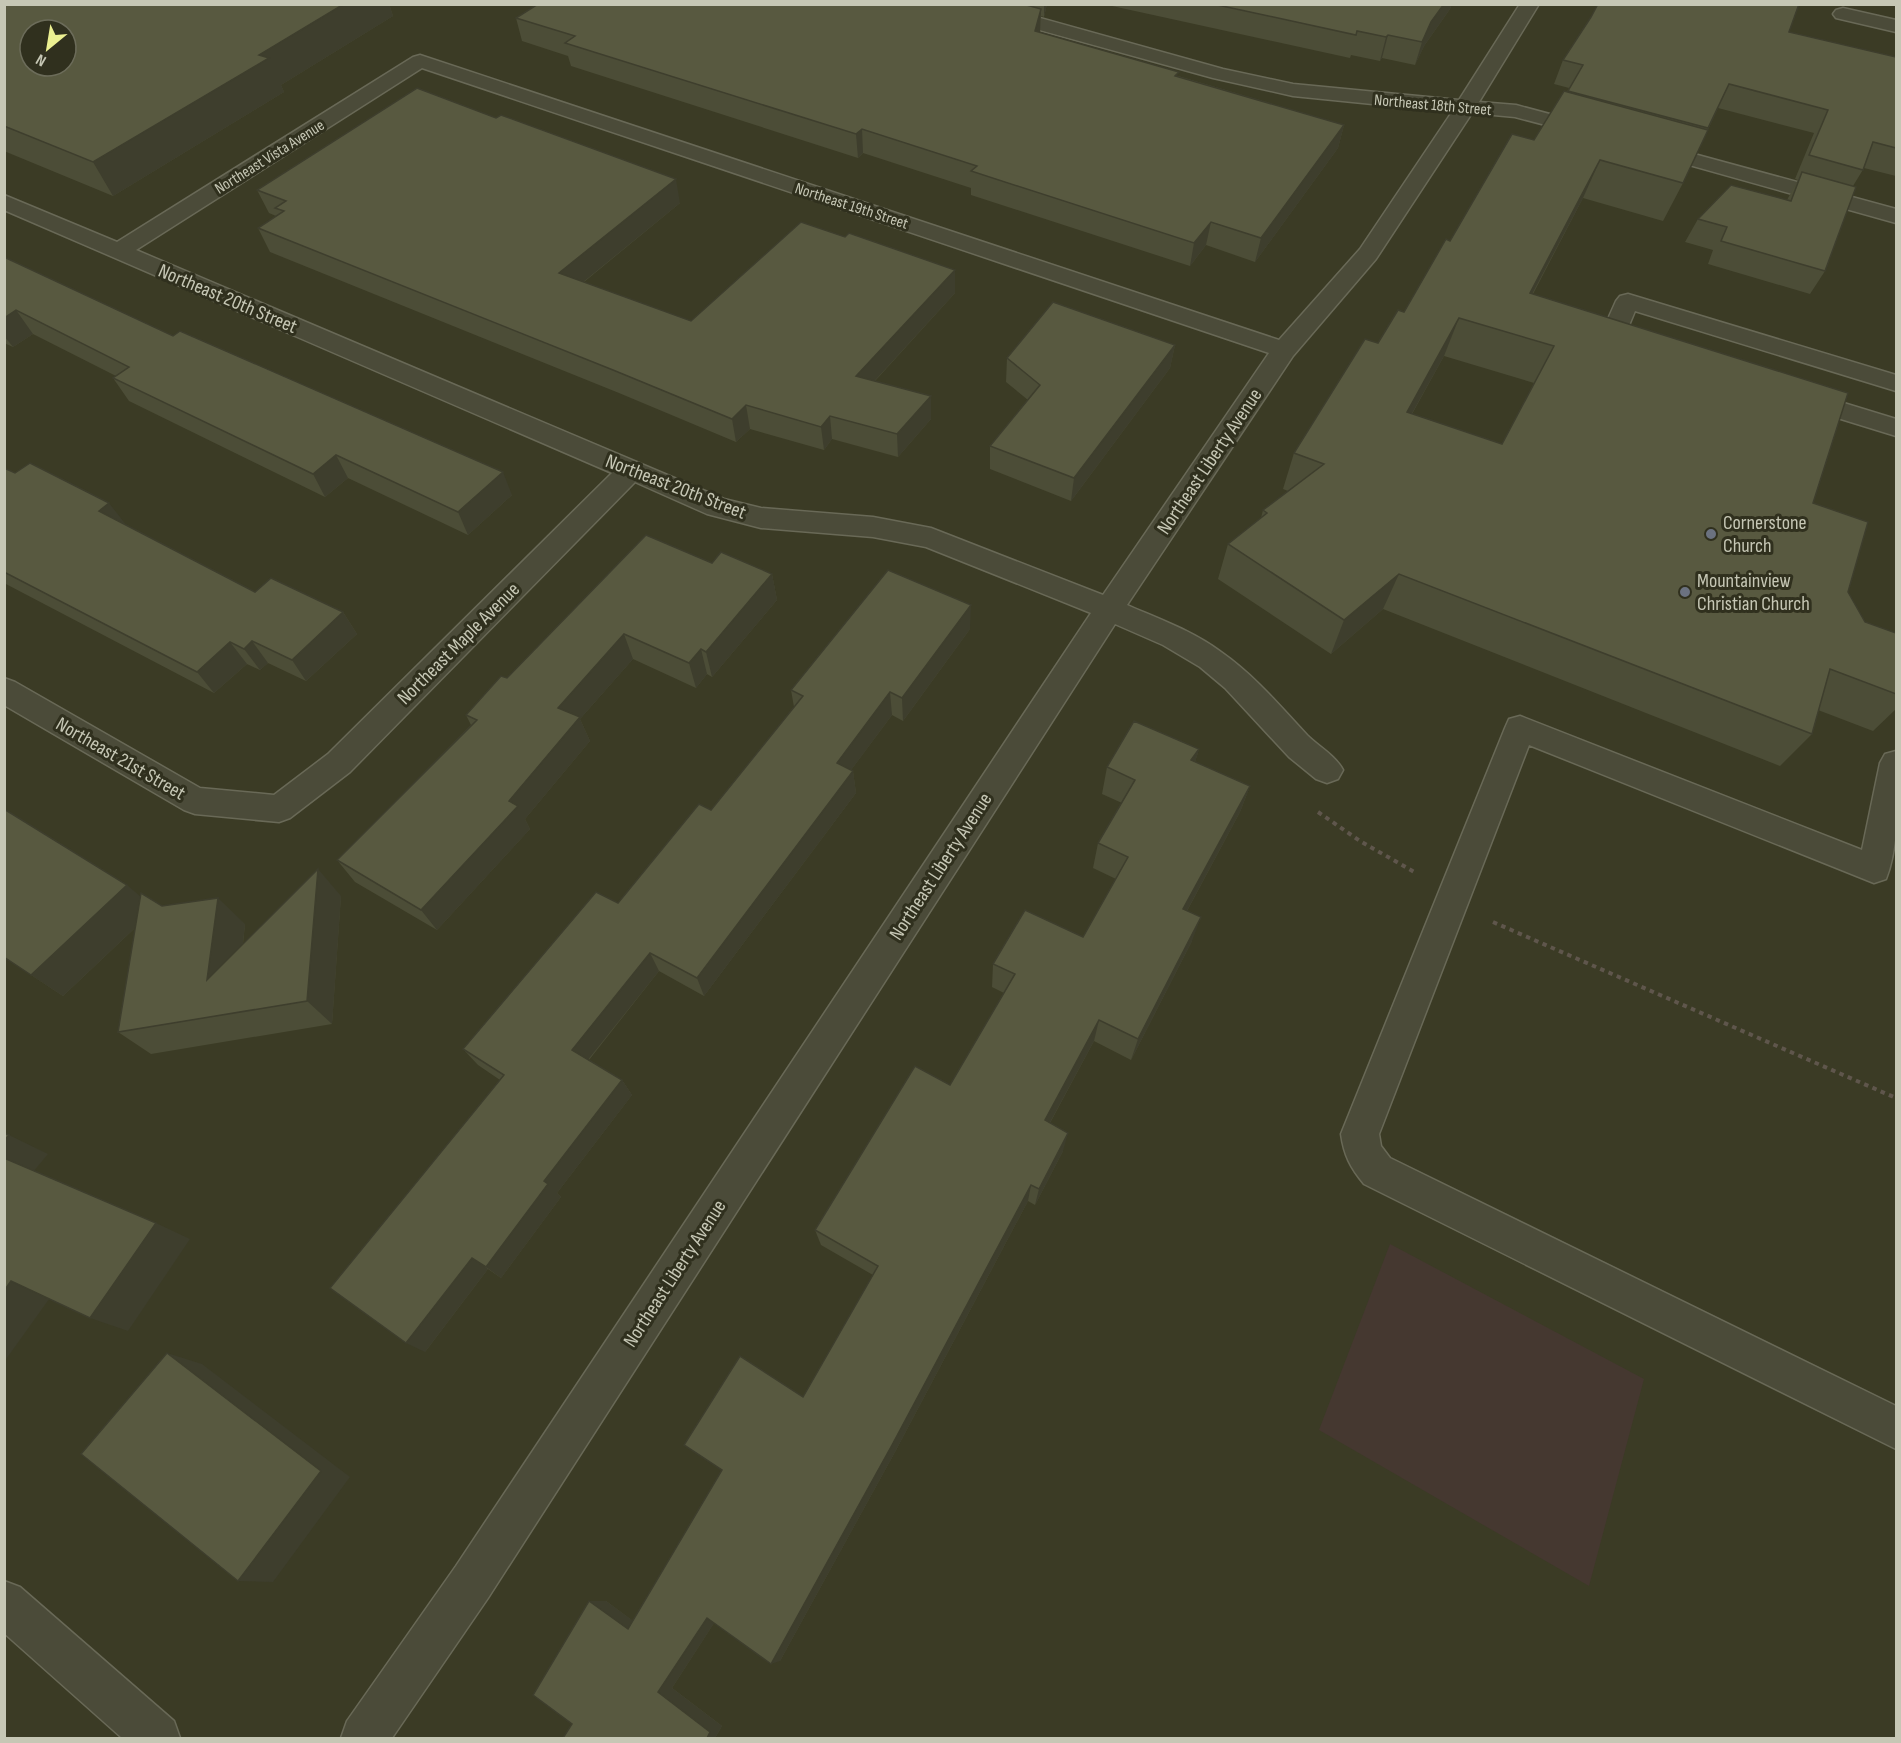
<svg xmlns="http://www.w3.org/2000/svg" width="1901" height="1743" font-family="'Sofia Sans Condensed',sans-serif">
<rect width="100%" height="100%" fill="#3b3b25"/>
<polygon fill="#453830" points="1390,1244 1644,1379 1589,1586 1319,1430"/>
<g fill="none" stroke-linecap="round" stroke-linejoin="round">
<defs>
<g id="minor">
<path d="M958 4H990L1223 69 1293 84 1459 100 1520 4H1539L1479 102 1516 105 1598 127 1601 131 1598 135 1591 137 1515 117 1472 113 1376 259 1293 356 1127 605C1159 619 1193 631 1221 652 1254 675 1280 706 1307 735 1319 747 1335 755 1343 770L1338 779 1327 783 1316 779 1289 757 1225 688 1200 667 1163 645 1115 624 488 1598 392 1738H341L347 1721 456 1566 1091 613 926 547 873 537 761 528 707 514 635 482 350 772 290 818 279 822 195 814 184 810 4 705V678L15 682 200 788 274 795 328 754 612 473 4 210V195L117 242 413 57 420 55 1279 340 1360 249 1452 112 1293 96 1213 78 960 8ZM422 68 1269 353 1103 595 931 528 873 517 761 508 724 499 136 250Z"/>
<polygon points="1843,8 1896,20 1896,32 1836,18 1833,14 1836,10"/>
<polygon points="1650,142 1896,209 1896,223 1643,152 1639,148 1643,144"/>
<polygon points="1628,294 1896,375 1896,391 1635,311 1625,335 1643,341 1646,346 1643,351 1634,354 1602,344 1599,339 1616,301 1620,296"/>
<polygon points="1798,389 1896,419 1896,436 1789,403 1785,397 1789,391"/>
<path d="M1520 716 1862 850 1880 763 1885 754 1896 751C1896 792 1901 841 1886 879L1874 883 1529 745 1379 1134 1381 1146 1390 1158 1896 1406V1449L1364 1184C1350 1167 1344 1155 1341 1134L1505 728 1509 719Z"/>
<polygon points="4,1581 20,1587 174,1721 180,1738 122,1738 4,1633"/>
</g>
</defs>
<use href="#minor" stroke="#696957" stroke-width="3"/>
<g stroke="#5f564c" stroke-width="4" stroke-dasharray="4.5 4.5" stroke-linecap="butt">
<polyline points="1318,812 1360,841 1416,873"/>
<polyline points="1493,922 1896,1098"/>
</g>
<use href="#minor" fill="#4b4b39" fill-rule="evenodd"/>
</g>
<g fill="#4c4d37" fill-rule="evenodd">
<polygon points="4,4 389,4 393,16 281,85 284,92 113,196 4,151"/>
<polygon points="538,4 1047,4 1044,17 1041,16 1040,33 1178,76 1344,125 1338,148 1255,262 1206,245 1190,266 971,195 971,188 863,153 858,158 571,66 568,56 522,41 516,18"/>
<polygon points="1103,4 1452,4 1450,9 1424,46 1415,65 1382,58 1380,61 1351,55 1350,58"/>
<path d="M1789 32 1896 57V176L1864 168 1853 186 1825 271 1810 294 1708 264 1713 250 1685 242 1698 219 1787 200 1798 180 1795 179 1814 133 1718 108 1683 183 1663 221 1583 198 1533 294 1813 503 1848 592 1865 622 1896 633V709L1873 731 1818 710 1812 734 1780 766 1383 609 1331 654 1218 579 1228 544 1261 518 1263 510 1288 491 1283 489 1294 453 1378 343 1404 312 1450 241 1534 140 1567 92 1569 88 1554 84 1563 60ZM1444 356 1534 383 1502 444 1412 414Z"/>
<polygon points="257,190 680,203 584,282 691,321 955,293 875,381 931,419 898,457 832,439 824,450 750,429 736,442 619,393 270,252 258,228 276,216 269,213"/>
<polygon points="4,257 512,495 468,535 348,478 325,497 129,401 113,378 116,376 33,334 13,347 4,343"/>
<polygon points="1175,345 1170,368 1071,501 990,469 990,446 1028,400 1006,382 1007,358"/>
<polygon points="4,468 127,526 255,592 343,612 357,634 306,681 268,663 260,670 247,664 214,693 4,583"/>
<polygon points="712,563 772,574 777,600 712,677 707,674 696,688 633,659 580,719 590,741 525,819 530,829 437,930 355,882 337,860 471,725 466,715 507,678"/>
<polygon points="970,629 903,721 892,715 851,770 853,771 856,793 704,996 659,971 589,1060 622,1080 632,1095 557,1193 561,1197 501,1278 488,1269 425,1352 500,1080 478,1065 463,1049 618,903 711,810 794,707 791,690"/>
<polygon points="1199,749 1195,762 1250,786 1240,812 1187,911 1192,941 1131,1060 1094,1041 1050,1123 1063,1151 1035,1205 1028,1201 895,1452 780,1661 714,1623 672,1688 722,1726 715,1738 563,1738 572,1724 606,1601 633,1621 803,1397 873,1275 821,1245 815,1230 950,1085 1004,993 992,987 993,964 1083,937 1116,879 1093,868 1098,843 1122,803 1102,794 1107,767"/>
<polygon points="341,896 332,1024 151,1054 118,1032 136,927 63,996 4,957 141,897 162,906 245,924 243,944"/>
</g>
<g fill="#3e3e2d">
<polygon points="344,4 389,4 393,16 281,85 284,92 113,196 93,162 259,55"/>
<polygon points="1044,4 1047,4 1044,17"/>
<polygon points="1444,4 1452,4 1450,9 1424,46 1415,65 1422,42 1431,22"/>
<polygon points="1041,9 1040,32 1035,31"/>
<polygon points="1388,35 1382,58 1380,61 1386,37"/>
<polygon points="1344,125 1338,148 1255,262 1261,238"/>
<polygon points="862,129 863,153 858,158 856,134"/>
<polygon points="1600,160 1583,198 1513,330 1530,293"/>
<polygon points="676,179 680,203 566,296 559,273"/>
<polygon points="1211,222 1206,245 1190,266 1194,243"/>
<polygon points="955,270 955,293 858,399 856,376"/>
<polygon points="16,310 33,334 13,347 4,336 4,318"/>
<polygon points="1459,318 1444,356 1392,449 1407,412"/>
<polygon points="1175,345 1170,368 1071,501 1074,478"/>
<polygon points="931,396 931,419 898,457 897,434"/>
<polygon points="746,405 750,429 736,442 732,419"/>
<polygon points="830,416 832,439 824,450 821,427"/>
<polygon points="336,455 348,478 325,497 313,474"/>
<polygon points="503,472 512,495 468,535 458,512"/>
<polygon points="109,503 127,526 99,511"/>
<polygon points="772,574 777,600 712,677 706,652"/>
<polygon points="1399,574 1383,609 1331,654 1344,620"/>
<polygon points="971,605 970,629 903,721 902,698"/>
<polygon points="343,612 357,634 306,681 292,660"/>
<polygon points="624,634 633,659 580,719 590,741 525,819 530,829 437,930 421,910 509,801 558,708"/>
<polygon points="252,641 268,663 260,670 244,649"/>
<polygon points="230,642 247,664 214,693 197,672"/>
<polygon points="701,649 707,674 696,688 689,663"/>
<polygon points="890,692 892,715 840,785 837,763"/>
<polygon points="1199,749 1191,776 1191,760"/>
<polygon points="853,771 856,793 704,996 697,978"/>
<polygon points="1250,786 1240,812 1175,933 1183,909"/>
<polygon points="318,869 341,896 332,1024 307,1001"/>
<polygon points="127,885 155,909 63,996 31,975"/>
<polygon points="218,898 245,924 236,1004 207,980"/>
<polygon points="1201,917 1192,941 1131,1060 1138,1039"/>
<polygon points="650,953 659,971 583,1066 572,1050"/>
<polygon points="1099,1020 1094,1041 1041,1139 1045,1120"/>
<polygon points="622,1080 632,1095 557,1193 561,1197 501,1278 486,1267 544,1181"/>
<polygon points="1068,1133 1063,1151 1035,1205 1039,1189"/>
<polygon points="9,1135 48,1154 33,1172 4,1159 4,1141"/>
<polygon points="1031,1185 1028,1201 895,1452 780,1661 771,1664"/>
<polygon points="156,1223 190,1239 128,1331 90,1318"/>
<polygon points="472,1258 488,1269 425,1352 406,1343"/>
<polygon points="11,1281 52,1295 4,1362 4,1291"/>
<polygon points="167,1353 202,1364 350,1477 273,1582 238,1581"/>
<polygon points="589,1601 606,1601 643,1628 628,1629"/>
<polygon points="718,1617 672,1688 722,1726 715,1738 707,1738 658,1692 707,1618"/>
</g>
<g fill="#585940" stroke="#3e3e2d" stroke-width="1.5" fill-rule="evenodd">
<path d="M4 4H344L259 55 269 58 93 162 4 126ZM30 30H66V66H30Z"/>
<polygon points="538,4 1023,4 1041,9 1035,31 1179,72 1175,76 1344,125 1261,238 1211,222 1194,243 971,171 977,166 862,129 856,134 565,43 575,36 516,18"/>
<polygon points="1213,4 1444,4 1431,22 1422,42 1388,35 1386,37 1357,31 1356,35"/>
<polygon points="1598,4 1799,4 1789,32 1896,57 1896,148 1873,142 1863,170 1809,155 1828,110 1729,84 1708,128 1568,91 1583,65 1563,60 1591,17"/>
<polygon points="417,88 496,118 501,115 676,179 559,273 691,321 801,222 845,237 849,233 955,270 856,376 931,396 897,434 830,416 821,427 746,405 732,419 613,370 258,228 284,211 275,208 286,201 257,190"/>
<path d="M1564 91 1708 130 1683 183 1600 160 1530 293 1848 393 1813 503 1868 522 1848 592 1865 622 1896 633V694L1830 669 1812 734 1399 574 1344 620 1228 544 1267 513 1263 510 1324 464 1294 453 1365 339 1378 343 1398 310 1404 312 1446 239 1450 241 1512 134 1534 140ZM1459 318 1554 346 1502 444 1407 412Z"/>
<polygon points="1802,172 1856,187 1825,271 1721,241 1727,227 1698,219 1731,185 1791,201"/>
<polygon points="4,257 173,336 180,331 503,472 458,512 336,455 313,474 113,378 129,367 16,310 4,318"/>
<polygon points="1053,302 1175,345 1074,478 990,446 1040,385 1007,358"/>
<polygon points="30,463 109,503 99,511 255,592 271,578 343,612 292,660 252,641 244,649 230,642 197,672 4,572 4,468 15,473"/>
<polygon points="646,535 712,563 721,552 772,574 706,652 701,649 689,663 624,634 558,708 580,717 509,801 518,806 421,910 337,860 477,720 466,715 501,676 507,678"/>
<polygon points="888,570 971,605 902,698 890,692 837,763 853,771 697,978 650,953 572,1050 622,1080 544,1181 548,1184 486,1267 472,1258 406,1343 330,1288 504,1075 463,1049 596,892 618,903 699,804 711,810 803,696 791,690"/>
<polygon points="1134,721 1199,749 1191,760 1250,786 1183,909 1201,917 1138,1039 1099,1020 1045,1120 1068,1133 1039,1189 1031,1185 892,1445 771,1664 707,1618 658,1692 710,1732 707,1738 563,1738 572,1724 533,1695 589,1601 628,1629 722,1470 684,1445 740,1356 803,1397 878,1266 815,1230 915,1066 950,1085 1015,974 993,964 1025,910 1083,937 1128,857 1098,843 1135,780 1107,767"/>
<polygon points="4,809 127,885 31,975 4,957"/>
<polygon points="318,869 307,1001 118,1032 141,893 162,906 218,898 207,980"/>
<polygon points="4,1133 9,1135 4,1141"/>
<polygon points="4,1158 156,1223 90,1318 11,1281 4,1291"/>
<polygon points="167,1353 321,1471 238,1581 81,1454"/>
</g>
<g fill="#6b7280" stroke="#30301e" stroke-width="2">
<circle cx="1711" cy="534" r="6"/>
<circle cx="1685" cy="592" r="6"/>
</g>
<g text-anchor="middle" stroke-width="6" stroke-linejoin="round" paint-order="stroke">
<g font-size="16" fill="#c6c7b5" stroke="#30301e">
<text transform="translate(1433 104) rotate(5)" y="6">Northeast 18th Street</text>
<text transform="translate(269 156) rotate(-32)" y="6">Northeast Vista Avenue</text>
<text transform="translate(852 205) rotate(18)" y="6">Northeast 19th Street</text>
</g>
<g font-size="20" fill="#c6c7b5" stroke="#30301e">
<text transform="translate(228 298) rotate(23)" y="7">Northeast 20th Street</text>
<text transform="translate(1209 461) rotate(-56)" y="7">Northeast Liberty Avenue</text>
<text transform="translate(676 486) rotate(21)" y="7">Northeast 20th Street</text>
<text transform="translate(458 643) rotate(-45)" y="7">Northeast Maple Avenue</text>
<text transform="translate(121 758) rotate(30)" y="7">Northeast 21st Street</text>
<text transform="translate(940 866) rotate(-57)" y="7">Northeast Liberty Avenue</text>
<text transform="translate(674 1273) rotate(-57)" y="7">Northeast Liberty Avenue</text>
</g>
<g font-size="20" fill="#c6c7b5" stroke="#30301e" text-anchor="start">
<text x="1723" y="529">Cornerstone<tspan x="1723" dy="23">Church</tspan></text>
<text x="1697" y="587">Mountainview<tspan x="1697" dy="23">Christian Church</tspan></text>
</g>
</g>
<rect width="1901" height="1743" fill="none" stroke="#c6c7b5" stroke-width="12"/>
<g transform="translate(48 48) rotate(210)"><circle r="28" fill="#30301e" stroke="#6c6c5a" stroke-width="1.5"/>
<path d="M0-4.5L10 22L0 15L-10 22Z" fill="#ecf091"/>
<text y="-9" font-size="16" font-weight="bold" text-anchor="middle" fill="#c6c7b5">N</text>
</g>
</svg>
